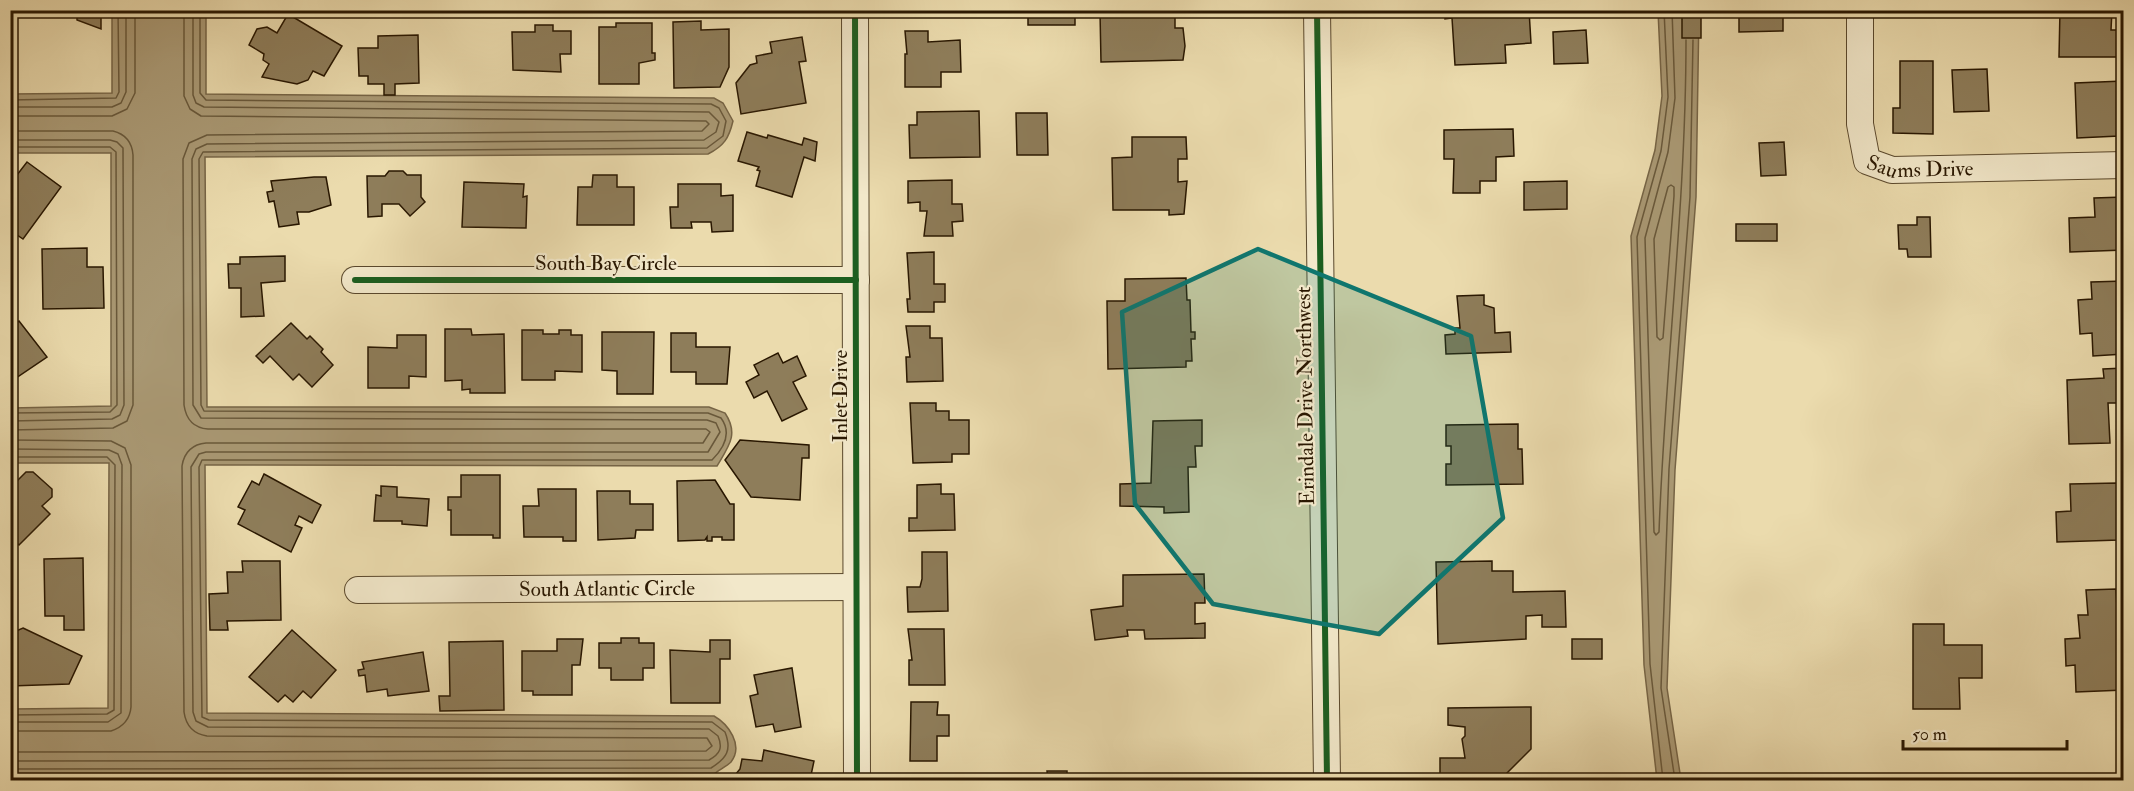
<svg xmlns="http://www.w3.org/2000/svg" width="2134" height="791" font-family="'IM FELL Double Pica',serif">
<rect width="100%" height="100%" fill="#ebdbad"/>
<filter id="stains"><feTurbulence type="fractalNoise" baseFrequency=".00333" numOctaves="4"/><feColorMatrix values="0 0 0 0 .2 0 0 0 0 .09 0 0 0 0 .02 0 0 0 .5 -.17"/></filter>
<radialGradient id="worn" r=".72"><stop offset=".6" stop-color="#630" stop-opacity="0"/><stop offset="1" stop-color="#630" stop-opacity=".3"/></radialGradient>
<g fill="#a99873" stroke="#766445" stroke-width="1.5">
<path d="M112 11H206V94L714 98 723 103 733 121C729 138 724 146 708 154L205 157 207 407H709L725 413C739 434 729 446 717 466L205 465 207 713 714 716C728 724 744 745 731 762 727 766 719 770 714 774H11V709L108 708 109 463H11V408L111 406V153H11V94L112 93Z"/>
<polygon points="1658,11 1699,11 1696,197 1675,470 1667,688 1681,780 1657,780 1644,665 1631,236 1655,150 1662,96"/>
</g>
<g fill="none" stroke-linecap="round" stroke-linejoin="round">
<g stroke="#69583a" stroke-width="1.5">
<path d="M1672 10 1675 98 1668 152 1645 238 1654 532 1656 535 1659 532C1665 367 1686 204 1686 40"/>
<polyline points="10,100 116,98 119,92 118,10"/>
<polyline points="10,107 112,107 121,103 126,92 126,10"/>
<polyline points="10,116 112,116 127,109 135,93 135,10"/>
<path d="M10 131H113C125 134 132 142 133 155V405L127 421 113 428 10 430"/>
<polyline points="10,140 110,140 117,142 123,148 124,405 120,415 112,419 10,421"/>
<polyline points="10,147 110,147 116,152 117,405 110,412 10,413"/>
<polygon points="1671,185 1674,187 1674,196 1663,338 1660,340 1657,337 1654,239 1668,187"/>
<path d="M10 440 111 441 125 448 131 465V707C130 719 123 727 111 731H10"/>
<polyline points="10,449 109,450 118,454 122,465 121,713 108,722 10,722"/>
<polyline points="10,457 107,457 115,465 114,710 107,714 10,715"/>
<path d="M10 752 706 751 712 746 707 738 207 736C194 734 186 726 184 712L182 466C184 452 193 444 206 443H703L710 432 706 429H208C194 428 186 419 184 405L183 159 189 143 207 135 702 131 709 124 706 121 201 116 190 109 184 96V10"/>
<path d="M10 761 709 760C720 754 723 748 718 736L709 729 208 727 196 721 193 712 191 467 199 454 206 452H708L720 432 716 423 707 420 201 418 193 405 192 159 196 149 207 144 704 140 716 132 719 122 709 112 204 107 196 103 193 95V10"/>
<path d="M10 769 711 768C727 758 732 750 725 732L712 722 209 720 202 717 199 467 202 460H712C724 448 732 433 721 418L708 413 204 411 201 405 199 159 203 152 707 148 723 136 726 121 719 108 711 104 206 100 200 93V10"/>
<polyline points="1663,780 1650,664 1637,237 1661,151 1668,97 1664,10"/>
<polyline points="1675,780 1661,688 1669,469 1690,197 1693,40"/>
</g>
</g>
<g fill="#8e7d5a" stroke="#291701" stroke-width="1.5">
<polygon points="77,10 101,10 101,29 77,20"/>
<rect x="911" y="10" width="26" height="5"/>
<rect x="1028" y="10" width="47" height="15"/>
<polygon points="1202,10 1203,15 1175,16 1175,28 1183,28 1185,46 1183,60 1101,62 1100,12"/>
<polygon points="1445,10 1529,10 1531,43 1505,45 1506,63 1455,65 1452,18 1445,19"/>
<rect x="1682" y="10" width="19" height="28"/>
<polygon points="1739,10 1783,10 1783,31 1739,32"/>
<polygon points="2060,10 2112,10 2111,30 2122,30 2122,57 2059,57"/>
<polygon points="288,14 342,46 324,76 313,71 308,80 297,84 262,77 269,64 263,60 264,54 249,45 257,29 267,27 277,33"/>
<polygon points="701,21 701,30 729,29 729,67 720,87 674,88 673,22"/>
<polygon points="616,23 652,23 652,53 655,53 655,60 639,63 639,84 599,84 599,27 616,27"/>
<polygon points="535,25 553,25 553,31 571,31 571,54 560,54 561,72 513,70 512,32 535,32"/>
<polygon points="1586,30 1588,63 1554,64 1553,32"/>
<polygon points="905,31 928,31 928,42 960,40 961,72 941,72 941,87 905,87 905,54 907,54"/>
<polygon points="418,35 419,83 395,84 395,95 384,95 384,84 368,84 368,76 359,76 358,48 378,48 378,36"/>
<polygon points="802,37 806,61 799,62 806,103 741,114 736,83 750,65 757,63 756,56 772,53 770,42"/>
<polygon points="1900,61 1933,61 1933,134 1893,133 1893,108 1900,108"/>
<polygon points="1987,69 1989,111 1954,112 1952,70"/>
<polygon points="2123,81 2124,108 2117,108 2119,136 2077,138 2075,83"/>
<polygon points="979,111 980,157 910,158 909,125 917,125 917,112"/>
<polygon points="1016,113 1047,113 1048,155 1017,155"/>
<polygon points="1513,129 1514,156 1496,157 1496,181 1480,181 1480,193 1453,193 1454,159 1444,159 1444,130"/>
<polygon points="747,132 767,138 768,135 802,145 804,138 817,142 815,161 804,157 792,197 756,186 760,171 757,170 759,167 738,161"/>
<polygon points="1132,137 1186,137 1187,159 1178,159 1178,182 1187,181 1184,214 1169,215 1169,210 1113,210 1112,158 1132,157"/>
<polygon points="1784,142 1786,175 1761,176 1759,143"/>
<polygon points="27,162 61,187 23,239 10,230 10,184"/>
<polygon points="389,171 403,171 407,175 421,175 421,197 425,202 410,216 399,204 382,204 382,216 368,217 367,176 385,176"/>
<polygon points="593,175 617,175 617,187 634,187 634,225 577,225 578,187 592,187"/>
<polygon points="314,177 326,177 331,205 309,212 297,212 299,224 279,227 274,201 269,202 267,192 273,191 271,181"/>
<polygon points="952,180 952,204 962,204 963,221 952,222 953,236 924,236 927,211 920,211 920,202 908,203 908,181"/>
<polygon points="1567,181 1567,209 1524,210 1524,182"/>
<polygon points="464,182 524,184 523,197 527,196 526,228 462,227"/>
<polygon points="678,184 721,184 721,196 733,195 733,231 712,232 711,222 691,222 692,228 671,228 670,207 678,207"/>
<polygon points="2124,197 2124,250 2070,252 2069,218 2095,217 2094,198"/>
<polygon points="1917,217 1930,217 1931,257 1908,257 1907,249 1899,249 1898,225 1917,225"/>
<rect x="1736" y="224" width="41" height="17"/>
<polygon points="87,248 87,267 103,267 104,308 43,309 42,249"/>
<polygon points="934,252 934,284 945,284 945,302 934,302 934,312 908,312 907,299 910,299 907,253"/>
<polygon points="285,256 285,281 261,283 264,316 241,317 241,288 229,288 228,264 240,264 240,257"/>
<polygon points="1186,278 1187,300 1190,300 1191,332 1195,332 1195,339 1191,339 1192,361 1186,361 1186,367 1108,369 1107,301 1125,301 1125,279"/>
<polygon points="2124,281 2124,354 2093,356 2092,333 2080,334 2078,300 2092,299 2091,282"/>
<polygon points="1484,295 1484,305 1494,308 1495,333 1510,332 1511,352 1446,354 1445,335 1455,334 1455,328 1460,328 1457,296"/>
<polygon points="19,321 47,357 10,382 10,328"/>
<polygon points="291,323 307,339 310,336 323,349 321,352 333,365 312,387 299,374 293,380 270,356 263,363 256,356"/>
<polygon points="906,326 930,326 930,338 942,338 943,381 907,382 906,357 910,357"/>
<polygon points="445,329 471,329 472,335 504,334 505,393 470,393 470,389 462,390 462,380 445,381"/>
<polygon points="522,330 543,330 543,334 559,334 559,330 571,330 571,335 582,335 582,372 555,371 555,380 522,380"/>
<polygon points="602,332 654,332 653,394 617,394 617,371 602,370"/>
<polygon points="671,333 696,333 696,347 730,347 727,384 696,384 696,372 671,372"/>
<polygon points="397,335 426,335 426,377 409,376 409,388 368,388 368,347 397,348"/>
<polygon points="778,353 783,363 797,356 806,376 793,382 807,409 782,421 767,391 754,398 746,382 759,375 754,365"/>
<polygon points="2124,368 2124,403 2108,403 2110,443 2069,444 2067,380 2104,378 2103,369"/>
<polygon points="910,403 936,403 936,411 949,411 949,420 969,420 969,454 952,454 952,462 913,463"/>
<polygon points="1202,420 1202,446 1195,446 1196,467 1188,467 1189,512 1164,513 1164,507 1120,506 1120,484 1151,483 1153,421"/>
<polygon points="1518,424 1518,449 1522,449 1523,484 1446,485 1446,464 1451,464 1451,446 1446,446 1446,425"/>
<polygon points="740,440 809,445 809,458 802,458 800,500 751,497 725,460"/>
<polygon points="26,472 33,472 52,489 52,497 42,506 50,514 19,545 10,537 10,488"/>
<polygon points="264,474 321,505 312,523 299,516 295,525 302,528 291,552 238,524 245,510 238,507 252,481 259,485"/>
<polygon points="461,475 500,475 500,538 493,538 493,535 451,535 451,510 448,510 448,497 461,497"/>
<polygon points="715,480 730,504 734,504 734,540 722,540 722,537 712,537 712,541 707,541 707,537 705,540 678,541 677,481"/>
<polygon points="2117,483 2119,540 2057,542 2056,512 2071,511 2070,484"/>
<polygon points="941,484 941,494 954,494 955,530 909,531 909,518 917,518 917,485"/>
<polygon points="381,486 397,487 397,497 429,499 427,526 402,524 402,521 374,521 376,495 381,496"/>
<polygon points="538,489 576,489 576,541 563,541 563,537 524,537 523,506 539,506"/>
<polygon points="597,491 630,491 630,504 653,504 653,530 636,530 635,538 598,540"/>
<polygon points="922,552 947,552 948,611 908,612 907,587 920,587 922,579"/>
<polygon points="83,558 84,630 64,630 64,616 45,616 44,559"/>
<polygon points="242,561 280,561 281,620 227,621 228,630 210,630 209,594 228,593 227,572 243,572"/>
<polygon points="1492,561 1492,571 1513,571 1513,592 1565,591 1566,627 1542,627 1542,615 1526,616 1526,639 1438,644 1436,562"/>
<polygon points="1204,574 1205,603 1195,603 1195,624 1205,623 1205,638 1145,639 1144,630 1127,630 1128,636 1095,640 1091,610 1123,606 1123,575"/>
<polygon points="2116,589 2119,645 2124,645 2124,690 2076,692 2075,665 2066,666 2065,639 2080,638 2078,615 2088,615 2086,590"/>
<polygon points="1913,624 1944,624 1944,645 1982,645 1982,678 1959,678 1960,709 1913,709"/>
<polygon points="23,628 82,656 69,684 10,686 10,655 16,643 14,636 16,631"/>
<polygon points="908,629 944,629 945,685 909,685 909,660 912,660"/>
<polygon points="292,630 336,670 311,698 303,691 293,702 285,695 278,702 249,677"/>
<polygon points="621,638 639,638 639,643 654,643 654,668 643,668 643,680 611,680 611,668 599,668 599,643 621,643"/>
<polygon points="557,639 583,639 580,665 572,665 572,695 533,695 533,691 522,691 522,651 557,651"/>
<rect x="1572" y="639" width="30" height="20"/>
<polygon points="710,640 730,640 730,659 720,659 720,703 671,703 670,650 710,652"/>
<polygon points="503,641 504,710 440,711 439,696 450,696 449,642"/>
<polygon points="423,652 429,691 388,696 387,689 367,692 365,675 359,676 358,670 364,669 362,662"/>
<polygon points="792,668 801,727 775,732 773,724 756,727 750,696 758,694 754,675"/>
<polygon points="911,702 938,702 937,715 949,715 949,736 937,736 937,761 910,761"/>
<polygon points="1531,707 1531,749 1500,780 1440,780 1440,758 1465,758 1462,739 1465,736 1465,727 1448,725 1448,708"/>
<polygon points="764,750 814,761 810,780 731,780 740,769 742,759 762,761"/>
<polygon points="1047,771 1067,771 1067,780 1075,780 1048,780"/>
<rect x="468" y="778" width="32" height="2"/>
<polygon points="956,778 956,780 911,780 911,779"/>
</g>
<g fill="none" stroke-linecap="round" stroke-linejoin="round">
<defs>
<g id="minor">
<polyline points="855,10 857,780"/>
<polyline points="1317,10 1327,780"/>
<path id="s1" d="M1860 10V124L1867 161 1892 170 2124 165"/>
<polyline points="355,280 856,280"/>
<path id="s2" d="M358 590 856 587"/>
</g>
</defs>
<use href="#minor" stroke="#5a482c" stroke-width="28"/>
<use href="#minor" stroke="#f2e8ca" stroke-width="26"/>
<defs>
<g id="cycleway">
<polyline points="855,10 857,780"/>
<polyline points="1317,10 1327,780"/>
<polyline points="355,280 856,280"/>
</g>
</defs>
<use href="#cycleway" stroke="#f2e8ca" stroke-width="10"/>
<use href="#cycleway" stroke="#1b5e20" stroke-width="6"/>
</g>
<path fill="#0f766e" fill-opacity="0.2" stroke="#0f766e" stroke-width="4.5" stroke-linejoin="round" d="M1258 249 1471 336 1503 518 1379 634 1213 604 1135 504 1122 312Z"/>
<g text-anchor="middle" stroke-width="4.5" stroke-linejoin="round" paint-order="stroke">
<g font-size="21" fill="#291701" stroke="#f2e8ca">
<text dy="7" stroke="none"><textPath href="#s1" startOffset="206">Saums Drive</textPath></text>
<text x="606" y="270">South Bay Circle</text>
<text transform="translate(840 396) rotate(-90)" y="7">Inlet Drive</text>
<text transform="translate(1305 396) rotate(-91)" y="7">Erindale Drive Northwest</text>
<text dy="7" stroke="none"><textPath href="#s2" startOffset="249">South Atlantic Circle</textPath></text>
</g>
</g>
<rect width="2134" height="791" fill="none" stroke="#ebdbad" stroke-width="36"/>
<rect x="12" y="12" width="2110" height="767" fill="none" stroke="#291701" stroke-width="3"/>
<rect x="18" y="18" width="2098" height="755" fill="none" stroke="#291701" stroke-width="1.5"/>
<path d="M1903 740v9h164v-9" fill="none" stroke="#291701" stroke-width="3"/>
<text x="1912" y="740" font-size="18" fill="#291701" stroke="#f2e8ca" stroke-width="4.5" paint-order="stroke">50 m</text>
<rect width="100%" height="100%" filter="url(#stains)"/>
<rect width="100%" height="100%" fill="url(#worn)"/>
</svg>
